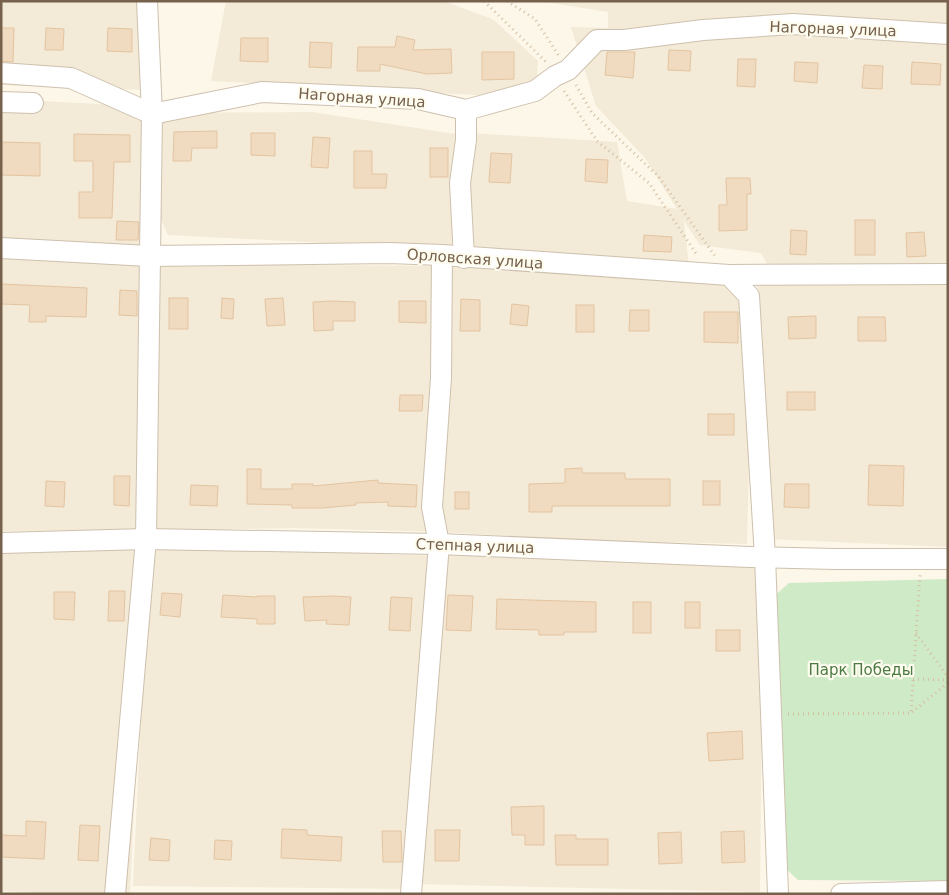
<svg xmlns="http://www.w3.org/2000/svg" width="949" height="895" font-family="'DejaVu Sans',sans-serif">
<rect width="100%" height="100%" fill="#fcf7e8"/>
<g fill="#f3ead7">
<polygon points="1,1 158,1 148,90 1,85"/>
<polygon points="226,1 444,1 494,20 538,61 535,98 211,81"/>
<polygon points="539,1 948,1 948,279 773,275 761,253 700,245 684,221 689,267 469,246 470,133 617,142 627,201 677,209 645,158 596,106 571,27 608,28 608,12"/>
<polygon points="1,99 158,107 147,251 1,242"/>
<polygon points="312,112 462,135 464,250 168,235 155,206 158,113"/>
<polygon points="1,255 156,264 444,266 753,284 747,544 577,540 444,532 295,528 149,531 136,530 1,531"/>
<polygon points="757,283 948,285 948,547 770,539 763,448"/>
<polygon points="143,545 138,719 130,894 56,894 1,891 1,546"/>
<polygon points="149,545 434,556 411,889 133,886"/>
<polygon points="438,549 763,563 760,892 415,884"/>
</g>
<polygon fill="#cfeac6" points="948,579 948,881 798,880 780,863 771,599 789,583"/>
<g fill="#f1dbc0" stroke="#e3c4a1">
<polygon points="1,28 14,28 13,62 1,61"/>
<polygon points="46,28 64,29 63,50 45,50"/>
<polygon points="108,28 132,29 132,52 107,51"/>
<polygon points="397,36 415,40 413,50 451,49 452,73 427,74 380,64 380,71 357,71 358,47 395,47"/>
<polygon points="241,38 268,38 268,62 240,61"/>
<polygon points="310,42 332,43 331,68 309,67"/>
<polygon points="669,50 691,51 690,71 668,70"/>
<polygon points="482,52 514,52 514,79 482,80"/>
<polygon points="607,52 635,52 633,78 605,75"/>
<polygon points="738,59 756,59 755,87 737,86"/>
<polygon points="795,62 818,63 817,83 794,81"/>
<polygon points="912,62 941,64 940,85 911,84"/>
<polygon points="864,65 883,66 882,89 862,88"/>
<polygon points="217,131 217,148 192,148 191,161 173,161 174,132"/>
<polygon points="251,133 275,133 275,156 251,155"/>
<polygon points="74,134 130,135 130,162 114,162 112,218 79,218 79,192 93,192 93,161 74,161"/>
<polygon points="313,137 330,138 328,168 311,167"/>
<polygon points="1,142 40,143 40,176 1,175"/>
<rect x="430" y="148" width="18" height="29"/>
<polygon points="354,151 372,151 372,174 387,174 386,188 354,188"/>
<polygon points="491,153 512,154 510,183 489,182"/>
<polygon points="586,159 608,160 607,183 585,181"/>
<polygon points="726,178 750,178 751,194 747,194 747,230 719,231 719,205 727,205"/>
<rect x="855" y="220" width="20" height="35"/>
<polygon points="117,221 139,222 138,240 116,240"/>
<polygon points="791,230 807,231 806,255 790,254"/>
<polygon points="924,232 926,256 907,257 906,233"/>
<polygon points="644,235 672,237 671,252 643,251"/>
<polygon points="1,284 87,288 86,317 46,316 46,322 29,322 30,305 1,304"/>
<polygon points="120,290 137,291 137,316 119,315"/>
<rect x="169" y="298" width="19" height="31"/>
<polygon points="222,298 234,299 233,319 221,318"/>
<polygon points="283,298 285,325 267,326 265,299"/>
<polygon points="461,299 480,300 480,331 460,331"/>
<polygon points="332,301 355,302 355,321 333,321 333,330 314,331 313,302"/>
<polygon points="399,301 426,301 426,323 399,322"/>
<polygon points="512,304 529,306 527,326 510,324"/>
<rect x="576" y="305" width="18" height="27"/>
<polygon points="630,310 649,310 649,331 629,331"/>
<polygon points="704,312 738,312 738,343 704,342"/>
<polygon points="816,316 816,338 789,339 788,317"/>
<polygon points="858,317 885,317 886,341 858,341"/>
<rect x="787" y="392" width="28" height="18"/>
<polygon points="400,395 423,395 422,411 399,411"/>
<rect x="708" y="414" width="26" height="21"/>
<polygon points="869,465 904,466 903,506 868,505"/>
<polygon points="582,468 582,473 625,473 625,479 670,479 670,506 552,506 552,512 529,512 529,484 565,483 565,469"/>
<polygon points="247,469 261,469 261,489 292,489 292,484 313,484 313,486 378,480 378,483 417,485 416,507 388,506 388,502 355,503 356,505 322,508 292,508 292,505 247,504"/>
<polygon points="114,476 130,476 129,506 114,505"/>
<polygon points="46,481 65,482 64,507 45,506"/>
<rect x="703" y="481" width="17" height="24"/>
<polygon points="785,484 809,484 809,508 784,507"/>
<polygon points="191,485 218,486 217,506 190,505"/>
<rect x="455" y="492" width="14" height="17"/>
<polygon points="109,591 125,591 124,621 108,621"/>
<polygon points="54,592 75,592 74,620 54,619"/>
<polygon points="162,593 182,594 180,617 160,615"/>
<polygon points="223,595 257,597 257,596 275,596 275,624 257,624 257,619 221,617"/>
<polygon points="448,595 473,596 471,631 446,630"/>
<polygon points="333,596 351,597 349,625 326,624 327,620 305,621 303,597"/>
<polygon points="391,597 412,598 410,631 389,630"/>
<polygon points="497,599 596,602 596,632 564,632 564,635 539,635 539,630 496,629"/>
<rect x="633" y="602" width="18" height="31"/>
<rect x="685" y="602" width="15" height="26"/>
<rect x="716" y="630" width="24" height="21"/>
<polygon points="742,731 743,759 709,761 707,733"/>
<polygon points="544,806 544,845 525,845 525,835 512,835 511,807"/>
<polygon points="26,821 46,822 44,859 1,857 1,835 26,836"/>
<polygon points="80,825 100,826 98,861 78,860"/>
<polygon points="282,829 307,830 307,835 342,837 341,861 281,858"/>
<polygon points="435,830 460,830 459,861 435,861"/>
<polygon points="382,831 401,831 402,862 383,862"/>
<polygon points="744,831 745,862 722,863 721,832"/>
<polygon points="681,832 682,863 659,864 658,833"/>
<polygon points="555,835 576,835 576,839 608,839 608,865 556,865"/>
<polygon points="151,838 170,840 169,861 149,860"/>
<polygon points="215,840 232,841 231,860 214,859"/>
</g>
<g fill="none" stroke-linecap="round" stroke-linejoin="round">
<defs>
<g id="minor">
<polyline points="1,73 71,78 152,114 262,92 418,99 466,110 535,91 555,76 568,70 597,40 624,40 703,30 793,24 948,34"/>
<polyline points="1,102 33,103"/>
<polyline points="1,248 149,256 389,253 442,255 729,275 948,274"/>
<polyline points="464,258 460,183 466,140 466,110"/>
<polyline points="729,275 749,296 765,557 778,894"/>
<polyline points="1,543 146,539 439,544 750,557 835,559 948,559"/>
<polyline points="115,894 146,539 152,114 147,1"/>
<polyline points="411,894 439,544 432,507 441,378 442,255"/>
<polyline points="841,894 948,891"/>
</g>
</defs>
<use href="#minor" stroke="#cec0ae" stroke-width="22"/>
<g stroke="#d6bfa3" stroke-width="3" stroke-dasharray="1 4" stroke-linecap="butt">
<polyline points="484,1 546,62"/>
<polyline points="507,1 535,19 559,56"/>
<polyline points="576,85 592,113 658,176 715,256"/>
<polyline points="564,91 597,141 649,183 697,255"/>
<polyline points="916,633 948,677"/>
<polyline points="913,679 948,680"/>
<polyline points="912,712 948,683"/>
<polyline points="788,714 911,713 920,575"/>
</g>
<use href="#minor" stroke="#fff" stroke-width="20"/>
</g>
<g text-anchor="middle" stroke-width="4.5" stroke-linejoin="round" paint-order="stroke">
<g font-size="15" fill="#76614c" stroke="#fefbef">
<text transform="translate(833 29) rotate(2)" y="5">Нагорная улица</text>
<text transform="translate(362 98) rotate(4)" y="5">Нагорная улица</text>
<text transform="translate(475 259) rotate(4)" y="5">Орловская улица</text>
<text transform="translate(475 546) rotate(2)" y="5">Степная улица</text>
</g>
<g font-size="15" fill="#4c7b44" stroke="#fefbef">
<text x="861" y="675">Парк Победы</text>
</g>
</g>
<rect width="949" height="895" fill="none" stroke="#76614c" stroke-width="5"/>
</svg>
